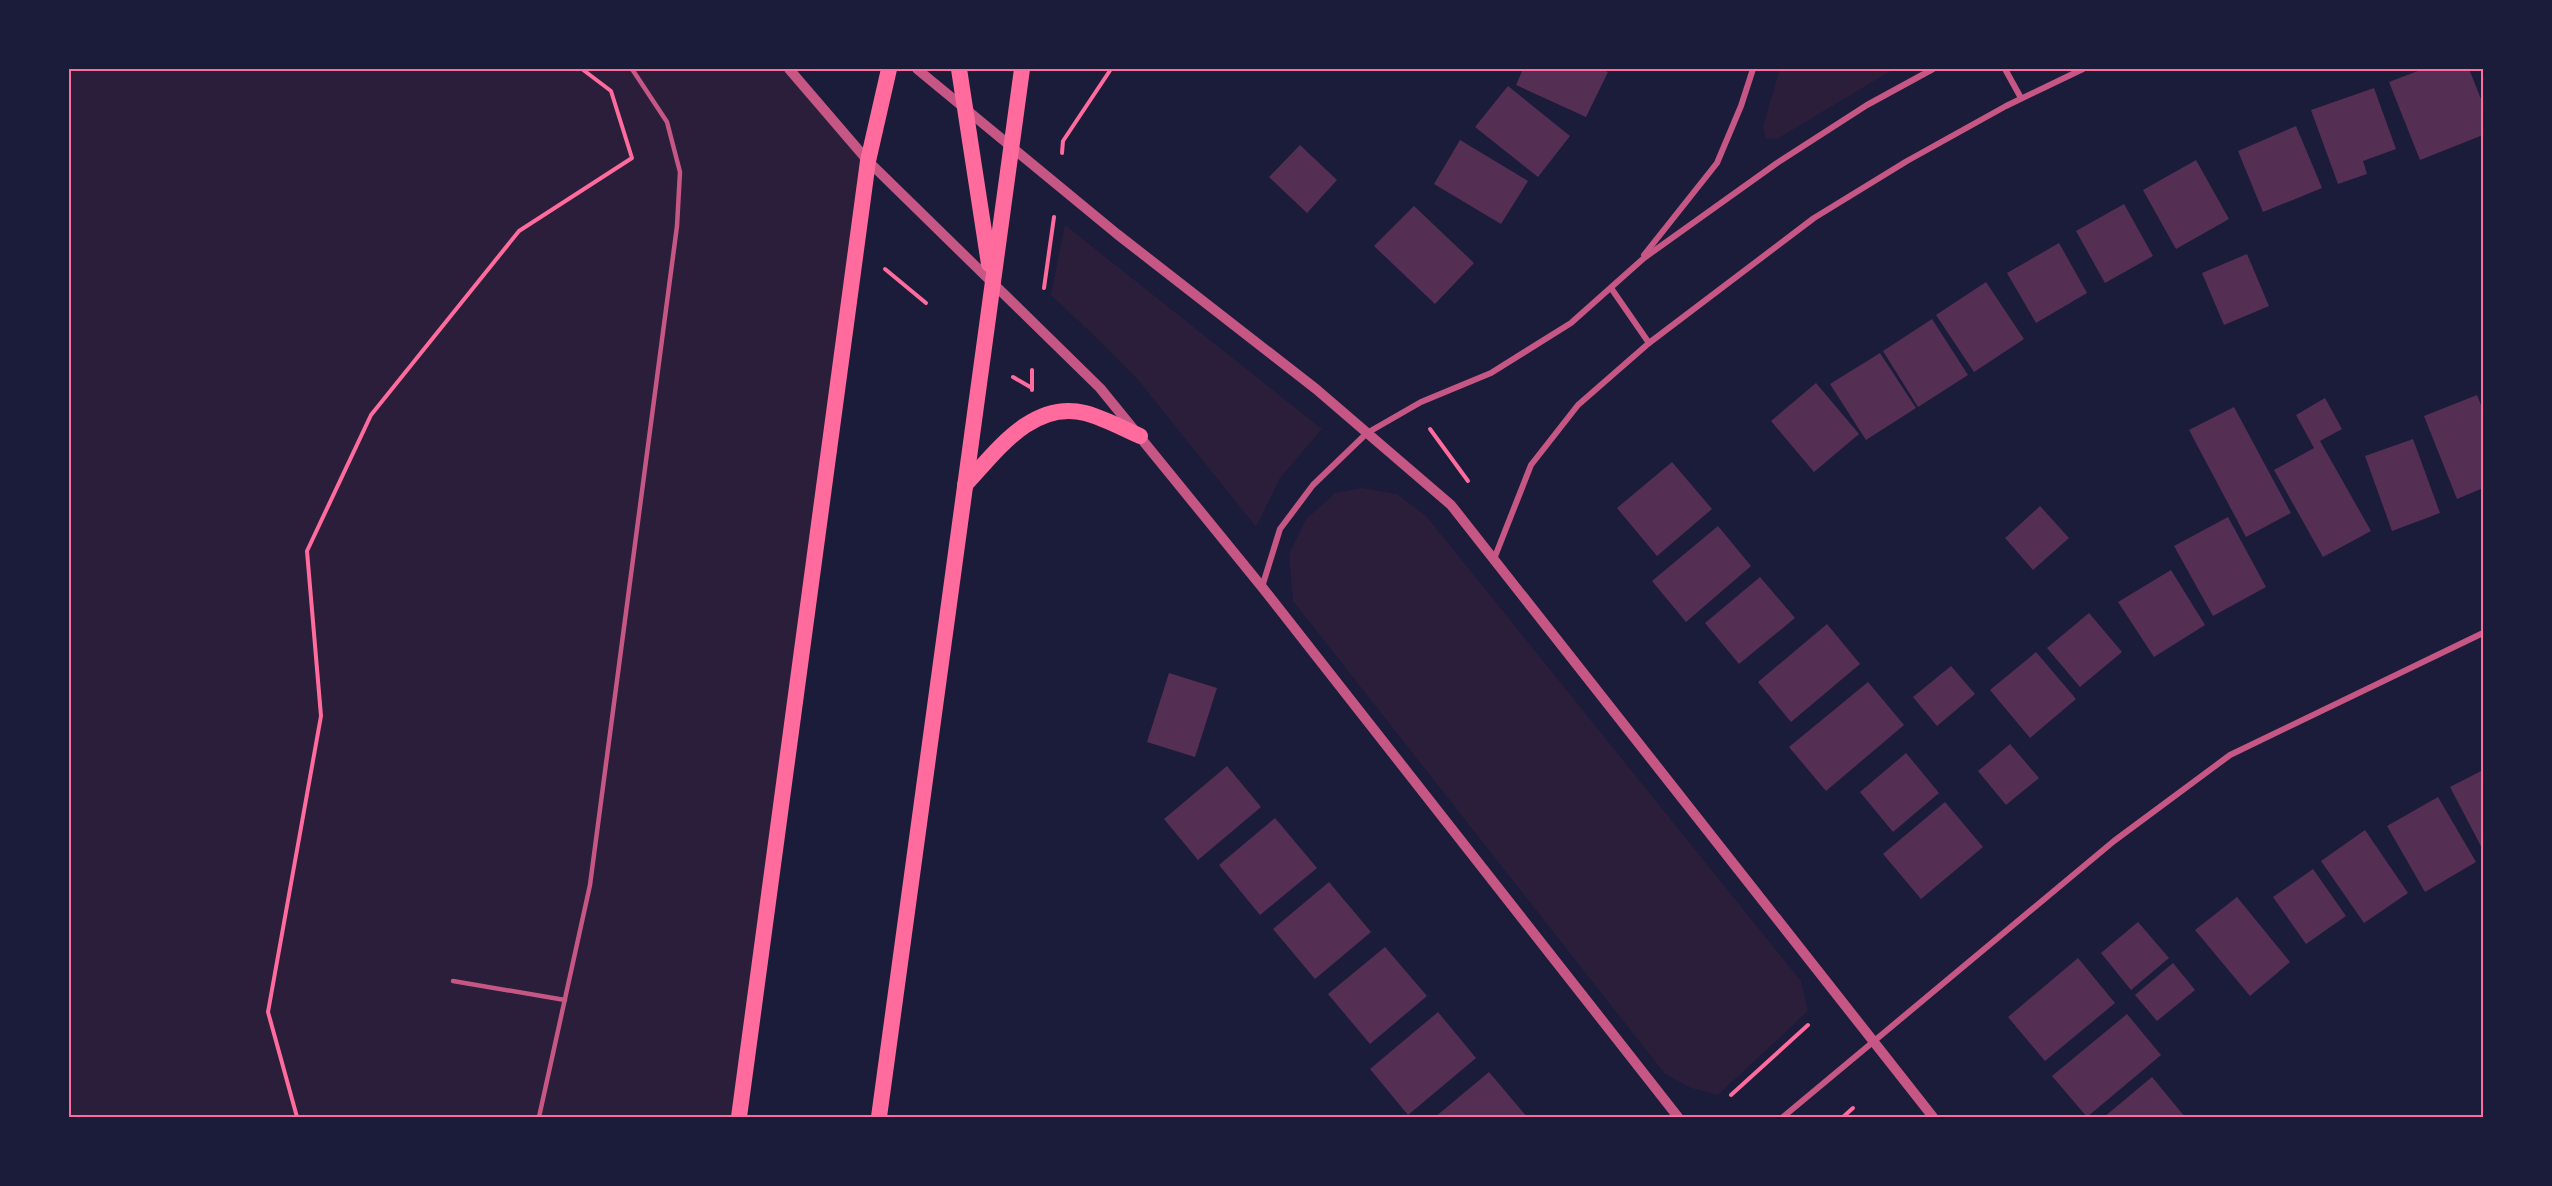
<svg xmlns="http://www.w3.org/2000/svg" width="2552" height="1186" font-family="'Exo 2',sans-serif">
<rect width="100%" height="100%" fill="#1b1b3a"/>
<g fill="#2a1e3b">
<polygon points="69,69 789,69 868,161 740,1117 69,1117"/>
<polygon points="1780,69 1894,69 1777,139 1765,138 1763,126"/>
<polygon points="1065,225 1322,429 1280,478 1256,527 1139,381 1104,345 1051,295"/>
<polygon points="1362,488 1397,494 1427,517 1801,981 1808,1011 1718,1095 1691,1088 1665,1074 1293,601 1289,554 1306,519 1335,493"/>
</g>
<g fill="#542f53">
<polygon points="1523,69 1601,69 1608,72 1586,117 1516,85"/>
<polygon points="2423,69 2469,69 2483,104 2483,135 2420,160 2389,82"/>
<polygon points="1508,86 1570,136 1538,177 1475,127"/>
<polygon points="2374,88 2396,149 2363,161 2367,174 2338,184 2311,110"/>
<polygon points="2296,126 2322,188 2263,212 2238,151"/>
<polygon points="1460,140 1528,181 1501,224 1434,184"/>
<polygon points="1300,145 1337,180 1307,213 1269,177"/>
<polygon points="2196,160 2229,219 2176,249 2143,190"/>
<polygon points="2124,204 2153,256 2105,283 2076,231"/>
<polygon points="1414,206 1474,263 1435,304 1374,246"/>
<polygon points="2059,243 2087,293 2036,323 2007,273"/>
<polygon points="2247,254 2269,306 2224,325 2202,273"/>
<polygon points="1986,282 2024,339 1974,372 1936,315"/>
<polygon points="1932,319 1968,375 1918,407 1883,351"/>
<polygon points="1880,353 1916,408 1866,440 1830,384"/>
<polygon points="1816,383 1859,434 1814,472 1771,421"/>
<polygon points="2477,395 2483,410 2483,488 2457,499 2424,416"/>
<polygon points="2325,398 2342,429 2320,441 2371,531 2323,557 2274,470 2314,448 2296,415"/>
<polygon points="2234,407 2291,513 2246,537 2189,430"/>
<polygon points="2413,439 2440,513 2392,531 2365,456"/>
<polygon points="1672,462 1712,509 1657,556 1617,508"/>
<polygon points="2040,506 2069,538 2033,570 2005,538"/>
<polygon points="2228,517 2266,587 2213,616 2174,546"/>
<polygon points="1718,526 1751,566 1686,622 1652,581"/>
<polygon points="2171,570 2205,625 2154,657 2118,602"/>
<polygon points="1760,577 1795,618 1739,664 1705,623"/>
<polygon points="2089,613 2122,652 2080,687 2047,648"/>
<polygon points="1827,624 1860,664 1791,722 1758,682"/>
<polygon points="2036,652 2076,699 2030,738 1990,690"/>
<polygon points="1951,666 1975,694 1937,726 1913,697"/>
<polygon points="1169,673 1217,688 1195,757 1147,742"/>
<polygon points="1868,682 1904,725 1826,791 1789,747"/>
<polygon points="2010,744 2039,778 2006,805 1978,771"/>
<polygon points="1906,753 1939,793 1893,832 1860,792"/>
<polygon points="1227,766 1261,807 1198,860 1164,819"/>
<polygon points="2483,770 2483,850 2450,787"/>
<polygon points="2438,797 2476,862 2425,892 2387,826"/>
<polygon points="1945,802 1983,847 1921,899 1883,854"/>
<polygon points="1275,818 1317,868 1260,915 1219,865"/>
<polygon points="2365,830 2408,893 2364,923 2321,861"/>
<polygon points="2313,869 2346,916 2306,944 2273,897"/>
<polygon points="1329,882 1371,932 1315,979 1273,929"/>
<polygon points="2237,897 2290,962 2250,996 2195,930"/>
<polygon points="2138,922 2169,958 2131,990 2101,953"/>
<polygon points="1385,947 1427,996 1370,1044 1328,994"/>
<polygon points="2078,958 2115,1003 2045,1061 2008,1017"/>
<polygon points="2173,963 2195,990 2157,1021 2135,995"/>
<polygon points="1438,1012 1476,1058 1408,1115 1370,1069"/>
<polygon points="2127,1014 2161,1055 2087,1117 2052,1076"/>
<polygon points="1489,1072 1527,1117 1435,1117"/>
<polygon points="2152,1077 2185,1117 2104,1117"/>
</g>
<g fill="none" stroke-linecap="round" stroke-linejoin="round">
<g stroke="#ff6b9d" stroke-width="4">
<polyline points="1062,153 1063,141 1111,69"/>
<polyline points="885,269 926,303"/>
<polyline points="1044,288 1054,217"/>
<polyline points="1013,377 1032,388"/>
<polyline points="1032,390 1032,370"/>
<polyline points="1430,429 1468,481"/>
<polyline points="1731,1095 1808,1025"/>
<polyline points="297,1117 268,1012 321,716 307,551 371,415 519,231 632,158 611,91 582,69"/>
<polyline points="1843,1117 1853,1108"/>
</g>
<g stroke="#c65784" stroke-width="4.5">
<polyline points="453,981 565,1000"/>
<polyline points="539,1117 590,885 677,226 680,172 667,122 632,69"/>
</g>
<g stroke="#c65784" stroke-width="6">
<polyline points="2005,69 2021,98"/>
<polyline points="1644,255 1717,163 1741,106 1753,69"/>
<polyline points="1611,288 1649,343"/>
<polyline points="1494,559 1531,465 1578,405 1649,343 1814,218 1907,161 2006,106 2083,69"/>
<polyline points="1262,587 1280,529 1313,485 1367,433 1421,402 1491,373 1571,323 1644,258 1777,163 1867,105 1933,69"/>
<polyline points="1783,1117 2114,841 2230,755 2483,633"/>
</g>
<g stroke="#c65784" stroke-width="10">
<polyline points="789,69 868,161 1100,388 1262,587 1678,1117"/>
<polyline points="917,69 1117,234 1316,389 1451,505 1933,1117"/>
</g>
<g stroke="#ff6b9d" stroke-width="16">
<polyline points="959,69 989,264"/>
<path d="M965 485C996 452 1032 400 1085 413 1104 418 1122 428 1140 436"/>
<polyline points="739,1117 868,161 889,69"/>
<polyline points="879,1117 1022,69"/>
</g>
</g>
<rect width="2552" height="1186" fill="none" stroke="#1b1b3a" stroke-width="141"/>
<rect x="70" y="70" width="2412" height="1046" fill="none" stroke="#ff6b9d" stroke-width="2"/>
</svg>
